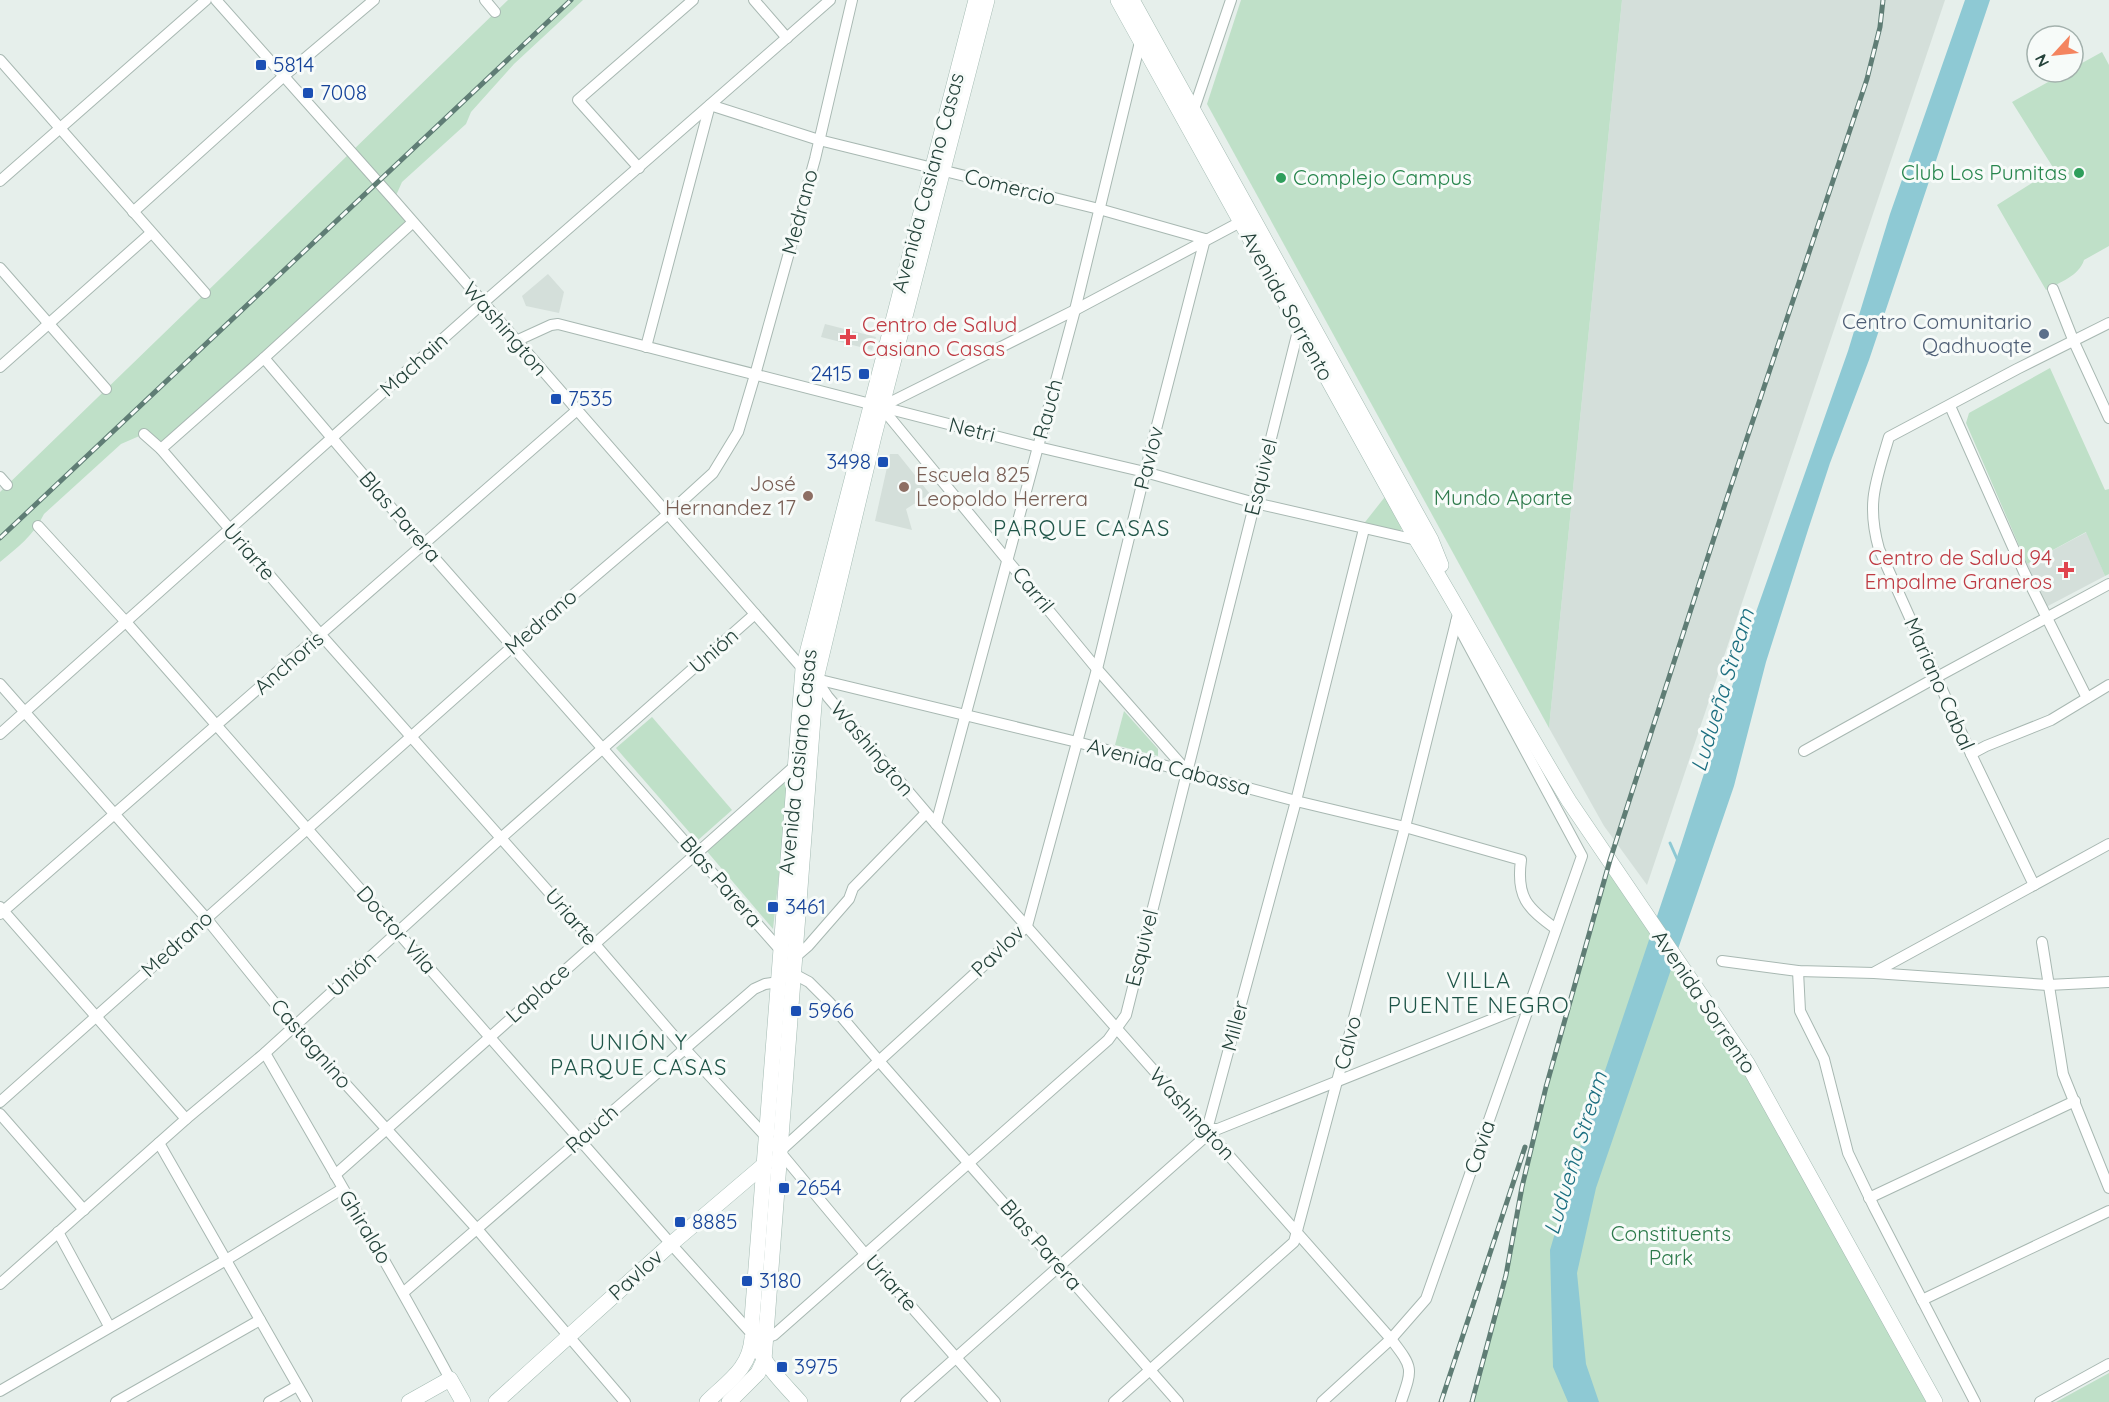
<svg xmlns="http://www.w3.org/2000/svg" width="2109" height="1402" font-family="Quicksand,sans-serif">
<rect width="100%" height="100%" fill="#e6efeb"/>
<g fill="#d4dfda">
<polygon points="1622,0 1945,0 1647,885 1604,826 1549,728"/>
<polygon points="548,274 564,292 559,313 526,306 522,296"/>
<polygon points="825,324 876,337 872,350 821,337"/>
<polygon points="890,454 898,454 930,494 906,509 912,530 875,521"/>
<polygon points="2087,532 2105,576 2046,607 2027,564"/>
</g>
<g fill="#bfe0c8">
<path d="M508 0H583L514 64 471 112 466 124 402 182 394 200 412 223 161 449 144 434 121 444 44 514C34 535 17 548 0 562V492Z"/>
<polygon points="1241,0 1622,0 1549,728 1207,104"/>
<path d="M2102 52 2109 65V246L2084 260C2079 276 2060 282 2046 290L1997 205 2054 169 2012 102 2066 72H2073V68Z"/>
<polygon points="2050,368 2105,490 2109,489 2109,574 2105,576 2086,532 2027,564 1966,423 1969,413"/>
<polygon points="1388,493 1402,529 1399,531 1362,526"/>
<polygon points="1124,711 1158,749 1158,756 1115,745"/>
<polygon points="652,717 732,810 697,841 616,748"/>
<polygon points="790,775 773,929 705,849"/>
<path d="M1610 860 1747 1063 1935 1402H1472C1499 1320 1511 1234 1531 1150 1554 1053 1583 957 1610 860Z"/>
<polygon points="2109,1373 2109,1402 2056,1402"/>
</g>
<polygon fill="#8ec9d4" points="1965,0 1990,0 1869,360 1830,463 1808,530 1766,662 1734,786 1596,1188 1577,1273 1586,1364 1599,1402 1568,1402 1553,1367 1550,1250 1586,1127 1682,842 1756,612 1848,351 1890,214"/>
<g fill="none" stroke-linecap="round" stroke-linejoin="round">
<polyline stroke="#8ec9d4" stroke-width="3" points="1670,843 1678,861"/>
<defs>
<g id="street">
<path d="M216 0 394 200 803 669 816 679 828 697 936 824 1391 1339C1413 1368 1413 1367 1401 1402"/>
<polyline points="485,0 495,12"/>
<polyline points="754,0 787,38"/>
<polyline points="0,60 205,293"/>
<polyline points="1191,113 1193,112 1231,0"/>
<polyline points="639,168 578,100 693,0"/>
<polyline points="0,181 206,0"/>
<polyline points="133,212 284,76 374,0"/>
<polyline points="0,268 106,389"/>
<polyline points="2053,289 2074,342 2109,418"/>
<polyline points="516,341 551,325 558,324 1038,447 1145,472 1255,503 1421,541"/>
<polyline points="646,347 710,105 819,140 1099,209 1205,239"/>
<polyline points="264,358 423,545 783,953"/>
<polyline points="0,367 151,233"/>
<polyline points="1950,406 2024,572 2087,698"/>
<polyline points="881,407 1075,310 1246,219"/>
<polyline points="882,408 1097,669 1186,770"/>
<polyline points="144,434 161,449 321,635 594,943 685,1049 780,1152 865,1254 995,1402"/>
<polyline points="161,449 264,358 412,223"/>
<polyline points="0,477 7,485"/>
<polyline points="38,526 126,622 671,1244 752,1334 766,1338 774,1335 1108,1040 1126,1015 1299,327 1301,326"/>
<path d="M816 679 1077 742 1296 801 1405 827 1521 860C1516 897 1527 908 1556 929"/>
<polyline points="0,684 206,918 294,1027 477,1229 625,1402"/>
<polyline points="0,734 483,303 830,0"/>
<polyline points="1804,751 1937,677 2109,584"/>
<polyline points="1971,754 1986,746 2051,720 2109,685"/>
<polyline points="936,824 1075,310 1141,38"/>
<path d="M2034 885 1971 754 1879 549C1866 503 1876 481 1889 437L2017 369 2109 323"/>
<polyline points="0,907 186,1119"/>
<polyline points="0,914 576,411"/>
<polyline points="2042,942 2063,1074 2109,1188"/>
<polyline points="793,959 808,946 849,899 853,888 926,813"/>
<polyline points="1722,961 1798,971 1874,973 2048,985 2109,982"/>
<polyline points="791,970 794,974 809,982 829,1002 879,1061 1178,1402"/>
<polyline points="1798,971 1800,1011 1824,1059 1848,1153 1874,1207 1975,1402"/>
<polyline points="1875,972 2109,844"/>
<path d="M265 1053C327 1161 391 1269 450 1379"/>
<polyline points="0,1102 512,647 668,514 713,473 738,432 755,375 815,159 852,0"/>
<polyline points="0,1114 84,1210"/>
<polyline points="1207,1129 1218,1129 1528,1005"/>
<polyline points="159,1143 307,1402"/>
<polyline points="778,1153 1027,926 1097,669 1145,472 1205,239"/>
<polyline points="335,1175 796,765"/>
<polyline points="1869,1198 2075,1101"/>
<polyline points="58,1232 109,1326"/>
<polyline points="0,1284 186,1119 265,1053 501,838 755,614"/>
<polyline points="404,1292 754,989 765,984 779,982 781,977"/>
<polyline points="1922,1300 2109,1211"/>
<polyline points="0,1391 226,1260 342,1189"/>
<polyline points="116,1402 260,1320"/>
<polyline points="269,1402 297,1386"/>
<polyline points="906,1402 1205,1137 1296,801 1364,529"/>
<polyline points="1114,1402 1294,1242 1405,827 1459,610"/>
<polyline points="1322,1402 1391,1339 1426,1299 1582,856 1456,622"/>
<polyline points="2040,1402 2109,1364"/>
</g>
<g id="secondary">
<path d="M1118 0 1418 542C1470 627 1517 716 1569 801L1747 1063 1935 1402"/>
<polyline points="1132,0 1431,540 1441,565"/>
<polyline points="409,1402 450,1379 463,1402"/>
<polyline points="496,1402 671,1244 765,1164"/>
<path d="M707 1402C727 1382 750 1369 752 1338"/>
<polyline points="729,1402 758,1373 764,1360 816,679 874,436 987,0"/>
<path d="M800 1402C777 1376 753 1356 752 1319L803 669 976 0"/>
</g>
</defs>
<use href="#street" stroke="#a8b8b2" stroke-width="12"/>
<use href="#secondary" stroke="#a4bbb3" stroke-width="16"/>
<use href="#street" stroke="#fff" stroke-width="10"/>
<use href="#secondary" stroke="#fff" stroke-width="15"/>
<defs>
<g id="rail">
<polyline points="0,538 571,0"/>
<polyline points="1441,1402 1525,1147"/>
<polyline points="1472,1402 1506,1275 1522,1187 1546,1087 1610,860 1725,504 1867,79 1880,27 1883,0"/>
</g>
</defs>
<use href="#rail" stroke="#5f7d75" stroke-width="5"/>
<use href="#rail" stroke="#f7fbf9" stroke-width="3" stroke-dasharray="9" stroke-linecap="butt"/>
</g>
<g fill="#1a4fb4" stroke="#f7fbf9" stroke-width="2">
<rect x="255" y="59" width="12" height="12" rx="3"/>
<rect x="302" y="87" width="12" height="12" rx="3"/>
<rect x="858" y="368" width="12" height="12" rx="3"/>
<rect x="550" y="393" width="12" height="12" rx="3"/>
<rect x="877" y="456" width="12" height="12" rx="3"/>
<rect x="767" y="901" width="12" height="12" rx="3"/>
<rect x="790" y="1005" width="12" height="12" rx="3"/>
<rect x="778" y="1182" width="12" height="12" rx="3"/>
<rect x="674" y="1216" width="12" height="12" rx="3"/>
<rect x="741" y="1275" width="12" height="12" rx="3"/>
<rect x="776" y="1361" width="12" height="12" rx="3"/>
</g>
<g fill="#2e9e5b" stroke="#f7fbf9" stroke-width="2">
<circle cx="2079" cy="173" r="6"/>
<circle cx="1281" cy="178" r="6"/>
</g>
<circle fill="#5c6f8a" stroke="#f7fbf9" stroke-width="2" cx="2044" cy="334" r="6"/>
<g fill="#e0444e" stroke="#f7fbf9" stroke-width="2">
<path d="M845 328h6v6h6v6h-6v6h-6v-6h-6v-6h6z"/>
<path d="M2063 561h6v6h6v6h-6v6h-6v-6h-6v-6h6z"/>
</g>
<g fill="#8d6e63" stroke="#f7fbf9" stroke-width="2">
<circle cx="904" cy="487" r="6"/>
<circle cx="808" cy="496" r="6"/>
</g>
<g text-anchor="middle" stroke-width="6" stroke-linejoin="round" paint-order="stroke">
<g font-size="21" fill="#164399" stroke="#f7fbf9" text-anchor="start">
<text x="273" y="72">5814</text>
<text x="320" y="100">7008</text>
<text x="852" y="381" text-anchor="end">2415</text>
<text x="568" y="406">7535</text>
<text x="871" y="469" text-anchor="end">3498</text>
<text x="785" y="914">3461</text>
<text x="808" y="1018">5966</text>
<text x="796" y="1195">2654</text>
<text x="692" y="1229">8885</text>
<text x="759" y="1288">3180</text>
<text x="794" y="1374">3975</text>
</g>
<g font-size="21" fill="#27864d" stroke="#f7fbf9" text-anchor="end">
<text x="2067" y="180">Club Los Pumitas</text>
<text x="1293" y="185" text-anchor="start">Complejo Campus</text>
</g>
<g font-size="21" fill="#24423a" stroke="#f7fbf9">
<text transform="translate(928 183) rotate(-75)" y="7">Avenida Casiano Casas</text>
<text transform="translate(1010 187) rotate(14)" y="7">Comercio</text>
<text transform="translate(800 212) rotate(-75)" y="7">Medrano</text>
<text transform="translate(1287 306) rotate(61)" y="7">Avenida Sorrento</text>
<text transform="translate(505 329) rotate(49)" y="7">Washington</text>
<text transform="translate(414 365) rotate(-42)" y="7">Machain</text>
<text transform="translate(1048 409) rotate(-75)" y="7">Rauch</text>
<text transform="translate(972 430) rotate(14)" y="7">Netri</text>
<text transform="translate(1149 458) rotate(-76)" y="7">Pavlov</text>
<text transform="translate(1261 477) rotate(-76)" y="7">Esquivel</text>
<text transform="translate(400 517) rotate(49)" y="7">Blas Parera</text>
<text transform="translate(249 552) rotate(49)" y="7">Uriarte</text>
<text transform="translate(1033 590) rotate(51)" y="7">Carril</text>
<text transform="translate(541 622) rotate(-41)" y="7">Medrano</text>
<text transform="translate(714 651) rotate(-41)" y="7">Unión</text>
<text transform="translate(289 663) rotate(-41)" y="7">Anchoris</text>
<text transform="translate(1939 684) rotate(66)" y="7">Mariano Cabal</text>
<text transform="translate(872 749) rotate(50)" y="7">Washington</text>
<text transform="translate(798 762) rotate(-84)" y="7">Avenida Casiano Casas</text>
<text transform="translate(1169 767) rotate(15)" y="7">Avenida Cabassa</text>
<text transform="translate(721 882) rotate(49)" y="7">Blas Parera</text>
<text transform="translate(571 917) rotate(49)" y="7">Uriarte</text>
<text transform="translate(396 930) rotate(49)" y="7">Doctor Vila</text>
<text transform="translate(177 944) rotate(-42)" y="7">Medrano</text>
<text transform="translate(1142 948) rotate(-76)" y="7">Esquivel</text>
<text transform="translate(998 951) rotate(-44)" y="7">Pavlov</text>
<text transform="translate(352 974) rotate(-42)" y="7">Unión</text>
<text transform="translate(538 993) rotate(-42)" y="7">Laplace</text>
<text transform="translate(1704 1002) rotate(56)" y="7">Avenida Sorrento</text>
<text transform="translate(1235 1026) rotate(-75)" y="7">Miller</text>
<text transform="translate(1348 1043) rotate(-76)" y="7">Calvo</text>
<text transform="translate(311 1044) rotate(49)" y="7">Castagnino</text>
<text transform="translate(1192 1114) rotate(48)" y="7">Washington</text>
<text transform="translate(592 1129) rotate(-41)" y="7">Rauch</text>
<text transform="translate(1480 1147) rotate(-71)" y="7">Cavia</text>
<text transform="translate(365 1227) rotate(59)" y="7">Ghiraldo</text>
<text transform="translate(1041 1245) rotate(49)" y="7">Blas Parera</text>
<text transform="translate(636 1275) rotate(-42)" y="7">Pavlov</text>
<text transform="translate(891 1283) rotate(49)" y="7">Uriarte</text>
</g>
<g font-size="21" fill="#4e5e75" stroke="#f7fbf9" text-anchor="end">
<text x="2032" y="329">Centro Comunitario<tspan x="2032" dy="24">Qadhuoqte</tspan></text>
</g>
<g font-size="21" fill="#be3a42" stroke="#f7fbf9" text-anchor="start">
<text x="862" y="332">Centro de Salud<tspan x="862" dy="24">Casiano Casas</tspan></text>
<text x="2052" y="565" text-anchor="end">Centro de Salud 94<tspan x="2052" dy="24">Empalme Graneros</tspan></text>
</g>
<g font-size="21" fill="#785e54" stroke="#f7fbf9" text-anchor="start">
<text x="916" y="482">Escuela 825<tspan x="916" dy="24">Leopoldo Herrera</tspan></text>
<text x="796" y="491" text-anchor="end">José<tspan x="796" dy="24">Hernandez 17</tspan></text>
</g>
<g font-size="21" fill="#2d7a4b" stroke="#f7fbf9">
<text x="1503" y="505">Mundo Aparte</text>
<text x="1671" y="1241">Constituents<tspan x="1671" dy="24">Park</tspan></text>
</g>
<g font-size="22" letter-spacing="1.5" fill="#1f5548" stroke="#f7fbf9">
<text x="1082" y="536">PARQUE CASAS</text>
<text x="1479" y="988">VILLA<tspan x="1479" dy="25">PUENTE NEGRO</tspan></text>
<text x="639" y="1050">UNIÓN Y<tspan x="639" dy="25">PARQUE CASAS</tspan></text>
</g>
<g font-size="22" font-style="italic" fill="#1c6f80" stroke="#f7fbf9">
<text transform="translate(1722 690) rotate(-73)" y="8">Ludueña Stream</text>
<text transform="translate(1575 1153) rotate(-73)" y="8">Ludueña Stream</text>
</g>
</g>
<g transform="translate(2055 54) rotate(243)"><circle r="28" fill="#f7fbf9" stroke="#a3b1ad" stroke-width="1.5"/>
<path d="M0-4.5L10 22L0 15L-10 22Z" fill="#f4845f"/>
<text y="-9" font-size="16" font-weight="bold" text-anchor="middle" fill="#24423a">N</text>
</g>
</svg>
